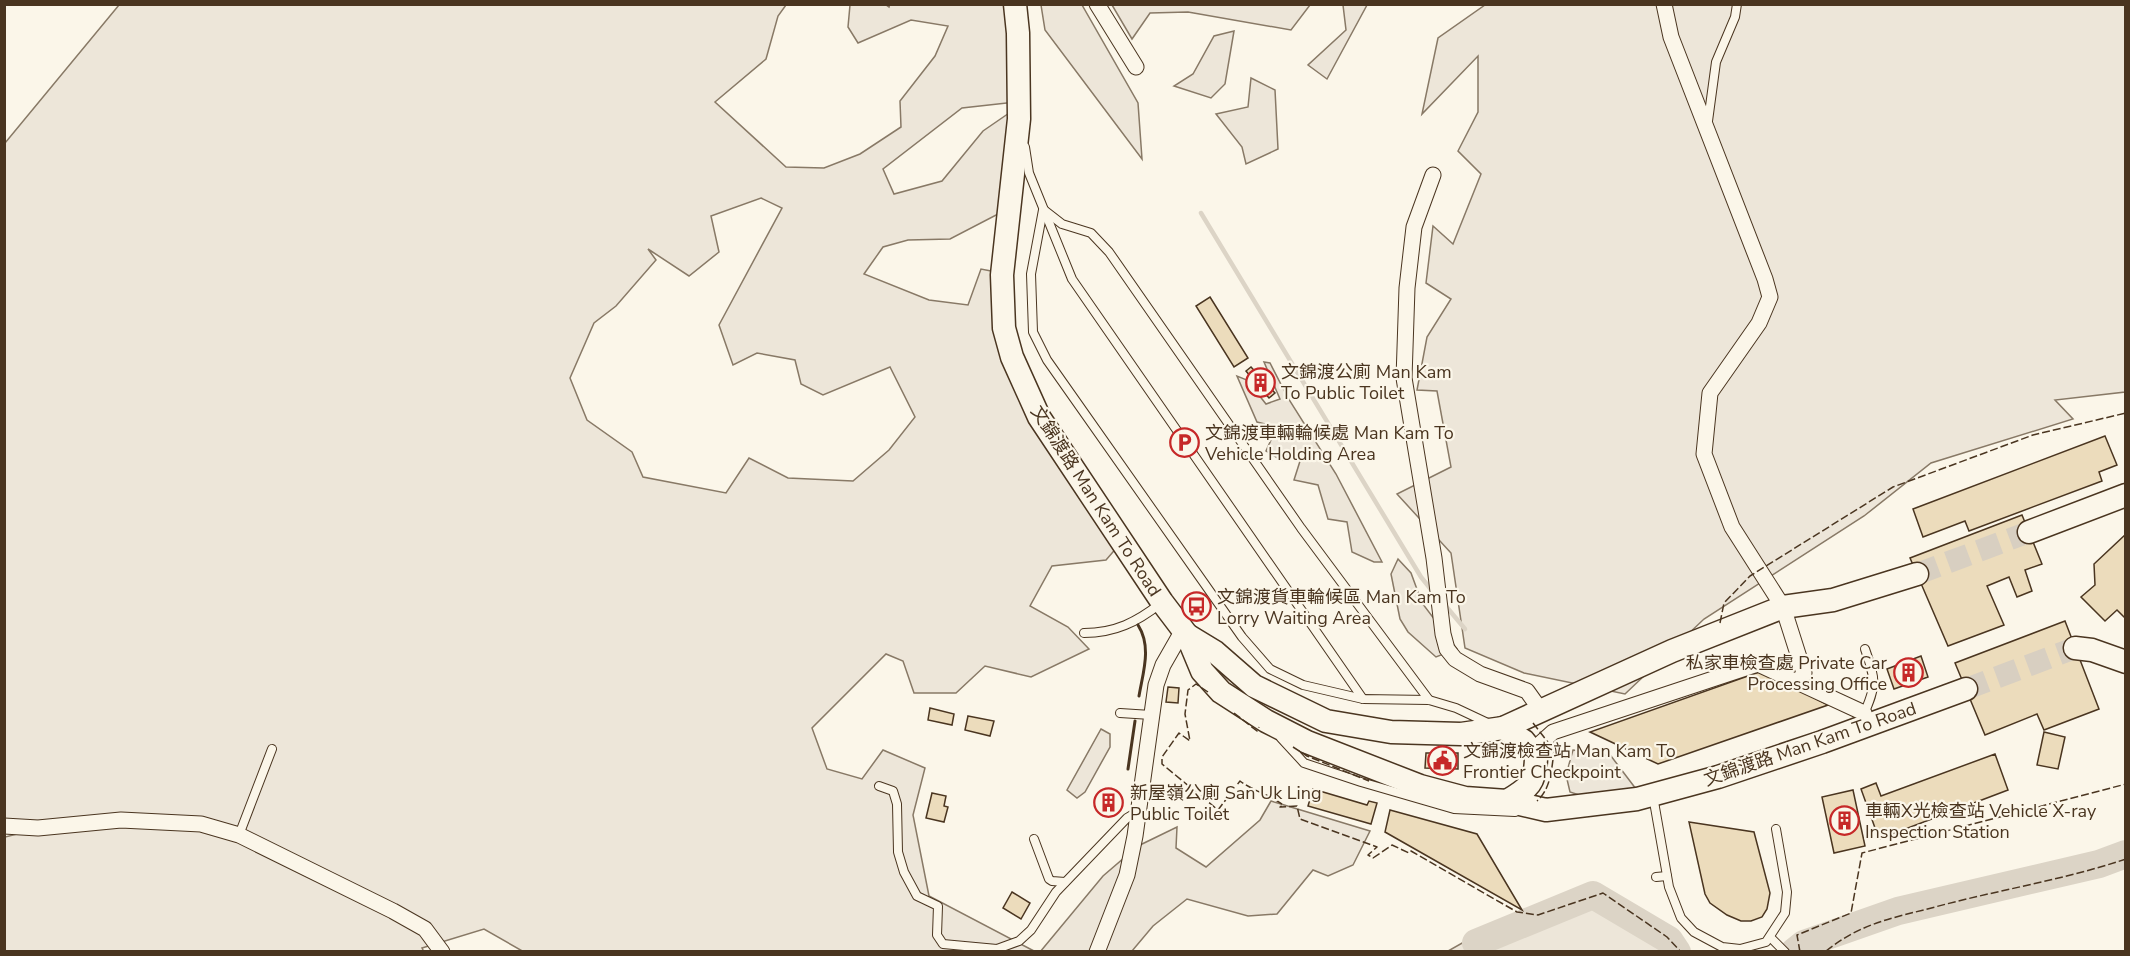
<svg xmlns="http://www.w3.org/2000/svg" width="2130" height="956" font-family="'Nunito Sans','Noto Sans SC',sans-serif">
<rect width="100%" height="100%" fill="#fbf6e9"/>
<g fill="#ede6d9" stroke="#887966" stroke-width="1.5" fill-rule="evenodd">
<path d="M890 4 1015 5 1024 101 962 108 883 169 894 194 942 181 983 131 1015 109 1002 212 950 239 908 240 883 247 864 274 929 300 968 305 981 269 996 272 1004 359 1119 545 1106 560 1052 566 1030 606 1068 627 1089 649 1031 677 985 666 956 693H914L903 661 886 654 812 728 827 769 862 779 883 750 925 768 913 815 929 896 1034 951 524 952 484 929 422 948 424 952 5 951V837L37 829 5 830V143L119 5H786L778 16 766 59 715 102 786 167 824 168 860 154 901 127 900 101 935 56 948 26 911 20 858 43 848 27 850 5H886L889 7ZM761 198 782 208 719 325 733 365 757 353 795 360 801 384 823 395 890 367 915 417 889 450 853 481 788 478 749 458 726 493 643 477 632 452 587 420 570 378 594 323 616 306 656 260 648 249 689 276 719 252 711 216Z"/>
<polygon points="1041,5 1082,5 1138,103 1142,159 1045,30"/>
<polygon points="1112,5 1310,5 1291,30 1188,12 1150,13 1132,39"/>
<polygon points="1343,5 1367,5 1327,79 1308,65 1346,30"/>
<polygon points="1485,5 2125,5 2125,392 2055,400 2073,419 1931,463 1864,516 1704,619 1625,694 1524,673 1465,648 1451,553 1397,494 1451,467 1437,391 1417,390 1427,337 1451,299 1426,283 1433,226 1453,244 1481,174 1458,151 1478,112 1478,56 1422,114 1438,38"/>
<polygon points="1234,31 1225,84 1211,98 1174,86 1193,74 1214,36"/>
<polygon points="1251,78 1275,90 1278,149 1246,164 1242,147 1216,114 1248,107"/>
<polygon points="1264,362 1270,363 1288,398 1336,474 1382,562 1374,562 1352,552 1347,522 1328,519 1318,485 1294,480 1301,458 1281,460 1266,451 1277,427 1257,422 1237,376 1247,380 1266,404 1280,399"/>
<polygon points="1398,559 1411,573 1422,603 1457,649 1436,657 1408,632 1400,619 1391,574"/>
<polygon points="1101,729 1110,734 1110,747 1085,792 1077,798 1067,790"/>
<polygon points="1573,750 1611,756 1636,789 1582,796 1570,792 1566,775"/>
<polygon points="1271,801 1370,831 1353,865 1328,876 1313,870 1277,914 1248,916 1187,899 1153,926 1132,951 1040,952 1103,876 1138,846 1177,827 1176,848 1206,867 1260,820"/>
<polygon points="1588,887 1664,932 1680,951 1448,951 1517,912 1551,909 1567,893"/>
</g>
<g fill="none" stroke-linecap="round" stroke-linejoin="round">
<g stroke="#dcd4c6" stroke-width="4.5">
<polyline points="1201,213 1421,577 1433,592"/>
<polyline points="1445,605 1465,629"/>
</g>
<g stroke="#dcd4c6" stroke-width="28">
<polyline points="1476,943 1593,895 1669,940 1677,952"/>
<polyline points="1794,952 1804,944 1898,911 2099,864 2126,854"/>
</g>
</g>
<g fill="#ecdcbc" stroke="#4a3520" stroke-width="1.5">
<polygon points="1210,297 1248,358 1234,367 1196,306"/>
<polygon points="1251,367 1275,393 1269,398 1246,371"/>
<polygon points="2105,436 2117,465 2099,472 2102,481 1969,531 1965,521 1923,537 1913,509"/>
<polygon points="2022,515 2042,564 2025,570 2032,591 2017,597 2009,577 1987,586 2004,625 1948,646 1910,558"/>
<polygon points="2126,534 2126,619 2117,610 2105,621 2081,597 2095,585 2094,564"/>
<polygon points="2065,621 2099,709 2044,730 2037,714 1985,735 1955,663"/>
<polygon points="1921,656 1928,677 1894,689 1887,669"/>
<polygon points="1762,671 1828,705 1658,764 1590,732"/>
<polygon points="1168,687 1179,688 1178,703 1166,702"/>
<polygon points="930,708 954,714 952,725 928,720"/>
<polygon points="968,716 994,721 990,736 965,730"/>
<polygon points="2044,732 2065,737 2058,769 2037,765"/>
<polygon points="1426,753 1458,753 1458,769 1425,768"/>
<polygon points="1995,754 2008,790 1879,839 1861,789 1876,783 1881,796"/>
<polygon points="1313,789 1367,805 1369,801 1377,803 1371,824 1308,806"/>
<polygon points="1853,790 1865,846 1834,853 1822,797"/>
<polygon points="932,793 946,796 944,806 948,807 944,822 926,818"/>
<polygon points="1106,797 1112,798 1111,809 1105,809"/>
<polygon points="1390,810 1477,834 1522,910 1385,832"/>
<polygon points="1689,822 1754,832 1770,893 1767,909 1762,917 1751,921 1741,921 1727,915 1710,903 1705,894"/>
<polygon points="1012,892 1030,903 1021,919 1003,908"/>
</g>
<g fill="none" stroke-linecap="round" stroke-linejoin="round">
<g stroke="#d8cfc1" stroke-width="22" stroke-dasharray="22 11" stroke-linecap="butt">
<polyline points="1917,574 2029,532"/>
<polyline points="1966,689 2075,648"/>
</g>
<defs>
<g id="service">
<polyline points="1708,121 1716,62 1735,17 1737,4"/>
<polyline points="1025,147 1029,173 1072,279 1363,699"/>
<polyline points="1043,210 1031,274 1033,332 1047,360 1242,637 1270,669 1303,685 1363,699 1429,700 1456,708 1490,724"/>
<polyline points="1044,210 1062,224 1091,233 1109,252 1301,528 1429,700"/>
<path d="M1084 633C1115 633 1137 622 1161 603"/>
<polyline points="1120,713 1151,715"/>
<path d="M1863 716C1877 685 1876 681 1865 649"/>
<polyline points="1281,738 1304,763 1361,782 1454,809 1515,812"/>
<polyline points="879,786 893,791 897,804 898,852 904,872 917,896 938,906 937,935 943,944 997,949 1019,941 1031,930 1056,892 1127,818 1137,812"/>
<polyline points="1653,796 1669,887 1681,918 1694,932 1722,947 1740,949 1766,942 1785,913 1787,892 1776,829"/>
<polyline points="239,835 272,749"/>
<polyline points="1034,839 1049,879 1052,881 1065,882"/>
<polyline points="1656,877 1667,876"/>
<polyline points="1770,937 1785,952"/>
</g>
<g id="minor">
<polyline points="1097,4 1136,67"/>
<polyline points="1664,4 1671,37 1765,279 1770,297 1759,323 1710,393 1704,454 1732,527 1783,607 1804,673 1798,682"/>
<polyline points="1433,175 1414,227 1407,288 1404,378 1434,558 1443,634 1447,649 1455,659 1480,674 1527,691 1537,705 1534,714"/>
<polyline points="1532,751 1553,732 1758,664 1864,713"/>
<polyline points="4,826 38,828 121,820 201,824 239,835 393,911 425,929 442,952"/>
<polyline points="1097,952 1127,875 1135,836 1156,685 1163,665 1183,630"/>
</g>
<g id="primary">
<polyline points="1015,4 1018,33 1019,119 1002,275 1004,328 1012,357 1039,417 1162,602 1187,635 1202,671 1221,692 1266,721 1307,742 1420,786 1465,798 1507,801 1546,810 1637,799 1718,777 1822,742 1966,689"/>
<polyline points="2029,532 2126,495"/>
<polyline points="1187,635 1215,652 1254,686 1326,721 1391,732 1461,734 1503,728 1672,651 1783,607 1833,600 1917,574"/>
<polyline points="2075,648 2092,650 2126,662"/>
<path d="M1503 728 1524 741 1536 756C1536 783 1529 788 1507 801"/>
</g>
</defs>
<use href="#service" stroke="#4a3520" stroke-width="10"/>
<use href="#minor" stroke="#4a3520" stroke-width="17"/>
<use href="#primary" stroke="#4a3520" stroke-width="25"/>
<use href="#service" stroke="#fbf6e9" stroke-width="8"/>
<use href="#minor" stroke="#fbf6e9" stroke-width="15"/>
<use href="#primary" stroke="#fbf6e9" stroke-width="22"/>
<g stroke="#4a3520" stroke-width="1.5" stroke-dasharray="8 3" stroke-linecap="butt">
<polyline points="1720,623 1724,603 1750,576 1893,487 2033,435 2126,413"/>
<path d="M1208 692 1196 684 1188 690 1185 714 1190 741 1179 733 1162 757V764L1218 810 1240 781C1253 791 1269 794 1283 805L1280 807 1297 806 1300 819 1377 847 1368 855 1373 858 1392 845 1409 853 1411 851 1517 912 1538 915 1603 893 1667 937 1681 952"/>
<polyline points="1234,713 1257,731 1259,727"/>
<path d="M1533 723 1554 750C1552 767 1551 789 1537 801"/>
<polyline points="1293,747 1307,756 1369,781"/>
<path d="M1826 951C1861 923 1893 918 1935 907 1998 890 2063 880 2126 859"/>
<polyline points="1800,952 1797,935 1851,913 1862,853 2126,784"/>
</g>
<g stroke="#4a3520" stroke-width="3">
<path d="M1138 625C1152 647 1143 672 1139 696"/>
<polyline points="1128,769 1135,721"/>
</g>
</g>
<defs>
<symbol id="building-ring" viewBox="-11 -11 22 22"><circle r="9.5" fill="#fbf6e9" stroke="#c62828" stroke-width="1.5"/><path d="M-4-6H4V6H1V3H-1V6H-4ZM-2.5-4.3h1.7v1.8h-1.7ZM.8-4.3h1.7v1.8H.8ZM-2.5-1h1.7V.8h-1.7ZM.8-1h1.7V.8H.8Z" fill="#c62828"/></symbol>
<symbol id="parking-ring" viewBox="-11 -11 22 22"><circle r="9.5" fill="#fbf6e9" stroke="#c62828" stroke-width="1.5"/><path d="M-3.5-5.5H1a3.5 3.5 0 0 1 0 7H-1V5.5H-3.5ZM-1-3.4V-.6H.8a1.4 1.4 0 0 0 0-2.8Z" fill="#c62828"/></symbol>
<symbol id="bus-ring" viewBox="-11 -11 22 22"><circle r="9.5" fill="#fbf6e9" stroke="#c62828" stroke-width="1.5"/><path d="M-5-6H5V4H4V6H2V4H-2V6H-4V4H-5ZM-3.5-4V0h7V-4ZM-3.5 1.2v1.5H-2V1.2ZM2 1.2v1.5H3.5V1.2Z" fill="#c62828"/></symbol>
<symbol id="civic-ring" viewBox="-11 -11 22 22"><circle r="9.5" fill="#fbf6e9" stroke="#c62828" stroke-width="1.5"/><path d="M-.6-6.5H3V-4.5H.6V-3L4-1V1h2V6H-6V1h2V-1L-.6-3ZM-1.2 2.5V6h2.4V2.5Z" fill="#c62828"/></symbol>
</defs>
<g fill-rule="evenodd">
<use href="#building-ring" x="1244" y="366" width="33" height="33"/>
<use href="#parking-ring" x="1168" y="426" width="33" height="33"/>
<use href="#bus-ring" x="1180" y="590" width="33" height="33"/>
<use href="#building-ring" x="1892" y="656" width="33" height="33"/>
<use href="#civic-ring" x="1426" y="744" width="33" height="33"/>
<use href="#building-ring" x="1092" y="786" width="33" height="33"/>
<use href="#building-ring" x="1828" y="804" width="33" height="33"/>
</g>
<g text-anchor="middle" stroke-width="4.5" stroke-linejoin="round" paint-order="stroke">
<g font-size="18" fill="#4a3520" stroke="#fbf6e9" text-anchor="start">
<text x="1281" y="378">文錦渡公廁 Man Kam<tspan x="1281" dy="21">To Public Toilet</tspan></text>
<text x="1205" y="439">文錦渡車輛輪候處 Man Kam To<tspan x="1205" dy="21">Vehicle Holding Area</tspan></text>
<text x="1217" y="603">文錦渡貨車輪候區 Man Kam To<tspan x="1217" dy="21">Lorry Waiting Area</tspan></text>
<text x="1887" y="669" text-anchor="end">私家車檢查處 Private Car<tspan x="1887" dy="21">Processing Office</tspan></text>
<text x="1463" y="757">文錦渡檢查站 Man Kam To<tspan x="1463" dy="21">Frontier Checkpoint</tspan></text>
<text x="1130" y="799">新屋嶺公廁 San Uk Ling<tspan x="1130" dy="21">Public Toilet</tspan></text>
<text x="1865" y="817">車輛X光檢查站 Vehicle X-ray<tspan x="1865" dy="21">Inspection Station</tspan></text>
</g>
<g font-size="18" fill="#4a3520" stroke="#fbf6e9">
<text transform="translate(1096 501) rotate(57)" y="6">文錦渡路 Man Kam To Road</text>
<text transform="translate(1810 744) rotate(-19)" y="6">文錦渡路 Man Kam To Road</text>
</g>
</g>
<rect width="2130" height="956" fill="none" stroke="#4a3520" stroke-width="12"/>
</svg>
